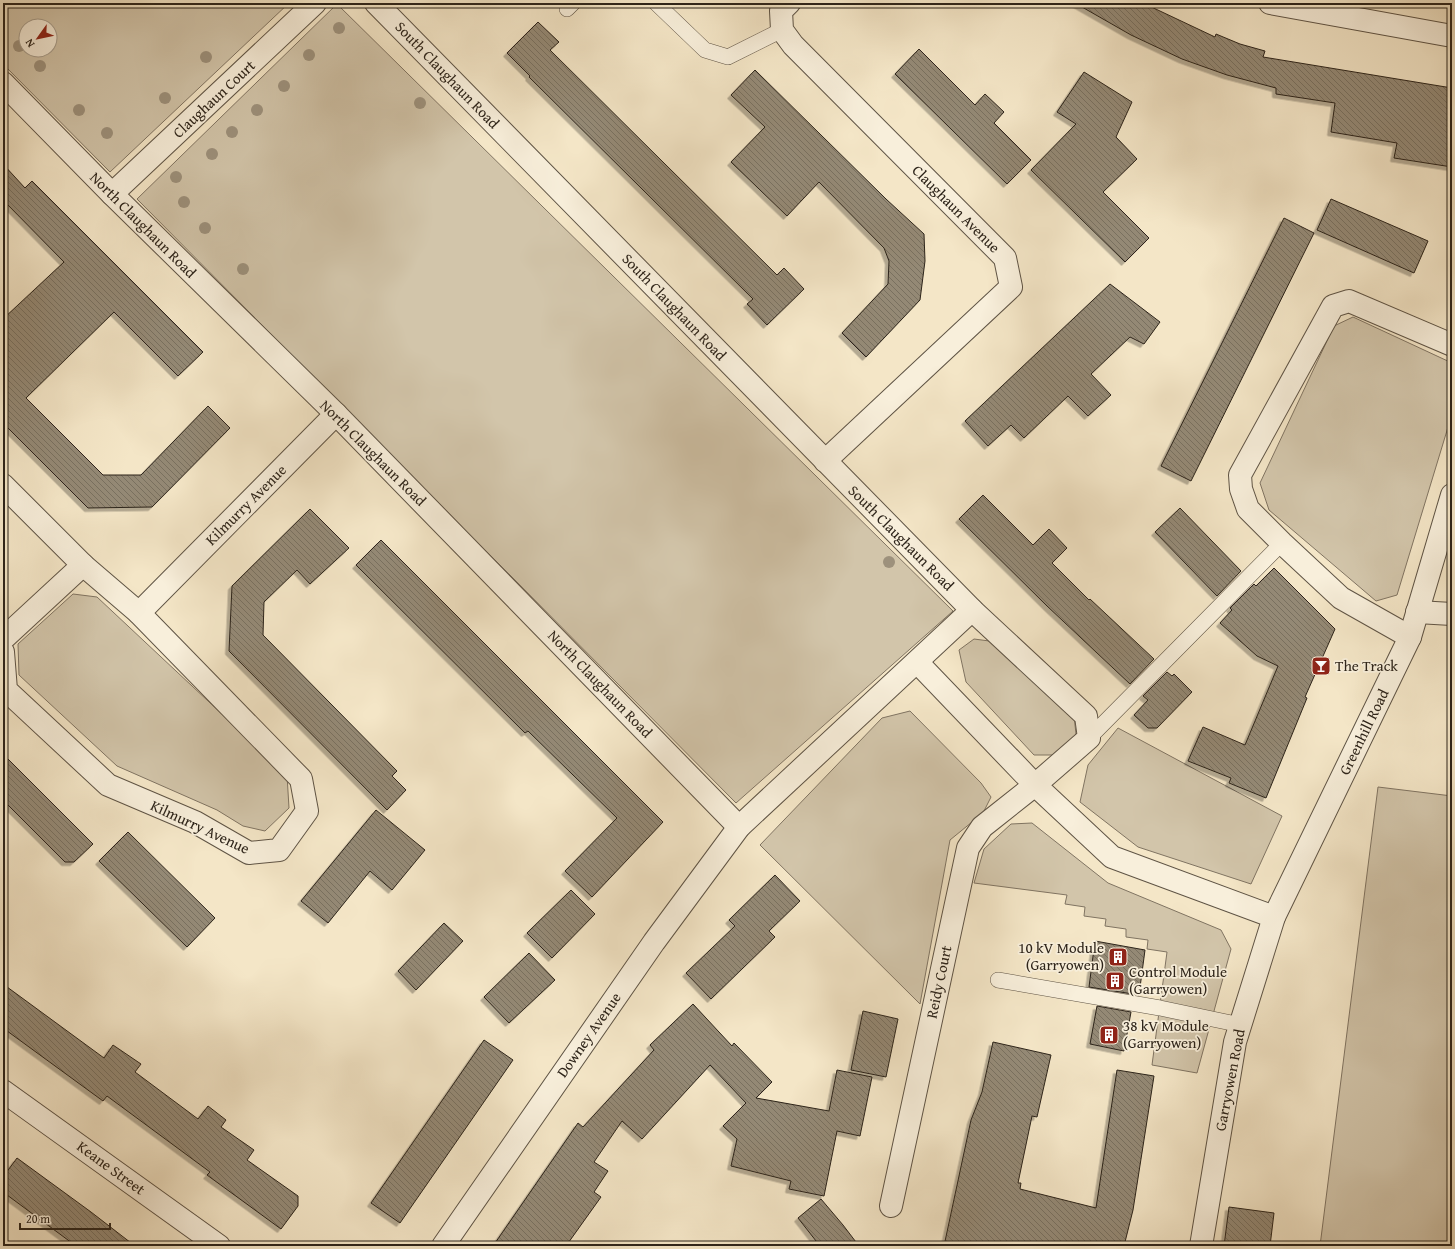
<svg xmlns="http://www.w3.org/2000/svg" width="1455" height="1249" font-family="'Gentium Book Plus',serif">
<defs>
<pattern id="building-back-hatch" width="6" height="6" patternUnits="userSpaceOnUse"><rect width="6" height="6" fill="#948974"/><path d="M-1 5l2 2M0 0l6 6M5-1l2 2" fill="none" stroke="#79705e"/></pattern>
<filter id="shadow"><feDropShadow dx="-3.5" dy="3.5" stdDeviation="0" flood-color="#0004"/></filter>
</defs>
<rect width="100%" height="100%" fill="#f4e6c7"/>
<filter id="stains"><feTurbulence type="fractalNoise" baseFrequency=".005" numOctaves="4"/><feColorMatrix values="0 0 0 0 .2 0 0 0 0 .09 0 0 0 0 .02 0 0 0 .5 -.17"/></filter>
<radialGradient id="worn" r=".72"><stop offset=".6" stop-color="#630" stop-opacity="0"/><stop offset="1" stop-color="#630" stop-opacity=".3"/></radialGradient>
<g fill="#d2c5aa" stroke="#807462" fill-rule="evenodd">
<path d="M3 3H289L110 172 3 64ZM26 26H50V50H26Z"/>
<polygon points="337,4 953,611 736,803 137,199"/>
<polygon points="1353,317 1452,363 1452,414 1397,595 1376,601 1269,510 1260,483 1334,326"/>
<polygon points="73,594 97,597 287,775 289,808 265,831 243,826 217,810 117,766 19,675 18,644"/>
<polygon points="974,639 997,642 1074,716 1076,734 1067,750 1053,755 1034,755 966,682 959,650"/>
<polygon points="910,711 981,783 991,797 983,813 950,840 920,1004 760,845 882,718"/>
<polygon points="1118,728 1282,816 1251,884 1138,847 1080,802 1088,765"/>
<polygon points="1378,787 1452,796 1452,1246 1320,1246"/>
<polygon points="1032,823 1108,883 1221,930 1231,949 1197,1073 1152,1065 1167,952 1147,949 1148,940 1126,937 1126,929 1105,926 1106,919 1084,916 1085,907 1065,904 1067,895 974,883 984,849 1011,824"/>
</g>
<g fill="url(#building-back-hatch)" stroke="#2d241a" filter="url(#shadow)">
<polygon points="1075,3 1143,3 1215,37 1216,34 1240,44 1265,51 1263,57 1452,88 1452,167 1394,158 1397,143 1331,132 1335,103 1276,94 1276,88 1227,75 1182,59 1131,35"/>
<polygon points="538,22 559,42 550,50 777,275 784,268 804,289 767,325 747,304 753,299 529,77 530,76 507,53"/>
<polygon points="919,49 975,105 985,94 1004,112 994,123 1031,160 1007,184 895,74"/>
<polygon points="755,70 886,199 924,234 925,261 920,300 866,357 842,333 888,284 889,261 884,248 819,182 787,216 731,162 765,127 731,95"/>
<polygon points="1084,72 1132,102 1116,137 1137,159 1103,192 1149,238 1125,262 1031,170 1076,124 1057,112"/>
<polygon points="3,164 25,188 32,181 203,352 178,376 114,312 26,398 103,475 141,475 208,406 230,428 152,507 88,508 3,423 3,319 64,262 3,200"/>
<polygon points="1331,199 1428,241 1414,273 1317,230"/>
<polygon points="1284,218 1314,233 1191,481 1161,466"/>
<polygon points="1110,284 1160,322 1144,344 1130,337 1091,374 1111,395 1088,416 1068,396 1024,438 1011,425 988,446 965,421"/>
<polygon points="983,495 1033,545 1049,529 1067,548 1052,563 1089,600 1090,599 1154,659 1130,684 1047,606 959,519"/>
<polygon points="1180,508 1241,571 1217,596 1155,532"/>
<polygon points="310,509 349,548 310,584 297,570 264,602 263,635 397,771 392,776 406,790 387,810 229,651 232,586"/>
<polygon points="381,540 663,822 592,897 565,871 617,818 528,731 525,733 356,565"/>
<polygon points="1274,568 1335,629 1305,697 1307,698 1266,798 1229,783 1231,778 1188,761 1203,727 1245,745 1278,666 1257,656 1220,623 1232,610 1230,608 1254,584 1256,586"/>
<polygon points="1167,672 1172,676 1174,674 1192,692 1157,728 1148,728 1134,715 1148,700 1143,696"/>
<polygon points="3,754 93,844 74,862 65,862 3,800"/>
<polygon points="376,810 425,850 392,890 370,871 328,923 301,901"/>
<polygon points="128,832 215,918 187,947 99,861"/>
<polygon points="775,875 800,901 769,931 775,937 711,999 686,973 735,926 729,920"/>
<polygon points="571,890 595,914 552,958 527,933"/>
<polygon points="444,923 463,941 416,990 398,971"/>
<polygon points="1095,941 1145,950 1139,995 1089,987"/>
<polygon points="529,953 555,980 509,1023 484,997"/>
<polygon points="3,984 104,1058 113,1045 141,1064 135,1072 198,1119 208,1106 226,1120 221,1127 254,1150 247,1160 298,1196 298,1206 281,1229 207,1175 210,1172 107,1096 103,1101 3,1028"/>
<polygon points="693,1004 732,1046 734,1043 772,1082 756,1098 829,1111 837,1070 872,1077 860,1136 837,1131 824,1196 789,1189 791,1181 731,1166 737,1139 723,1126 746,1103 710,1065 642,1139 622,1121 594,1162 608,1171 594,1192 601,1197 566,1246 493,1246 578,1123 583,1127 654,1050 650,1045"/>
<polygon points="1097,1006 1131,1012 1124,1051 1090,1044"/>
<polygon points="863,1011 898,1019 886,1077 851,1070"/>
<polygon points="484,1040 513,1060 400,1223 371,1203"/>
<polygon points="993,1042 1051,1055 1037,1117 1032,1116 1018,1183 1021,1183 1020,1189 1096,1208 1117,1070 1154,1076 1133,1210 1124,1246 944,1246 971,1120 982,1092"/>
<polygon points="17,1158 91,1212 135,1246 76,1246 3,1192 3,1177"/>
<polygon points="821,1199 843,1225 859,1246 820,1246 798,1218"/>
<polygon points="1229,1207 1274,1213 1270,1246 1224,1246"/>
</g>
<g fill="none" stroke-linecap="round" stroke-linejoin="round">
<defs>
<g id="service">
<polyline points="656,3 705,50 728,57 782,30"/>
<polyline points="567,9 573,3"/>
<polyline points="1089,738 1282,543"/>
<polyline points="998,980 1160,1008 1241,1025"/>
</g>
<g id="minor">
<polyline points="376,3 972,610 1086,716 1089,738 1035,785 1112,857 1274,917"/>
<polyline points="789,3 781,11 782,30 793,45 1005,258 1011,287 825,461"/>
<polyline points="1270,3 1452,36"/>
<polyline points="3,83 112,194 336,414 739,827"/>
<polyline points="112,194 315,3"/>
<polyline points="3,485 83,565 139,613 336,414"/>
<polyline points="1417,612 1452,614"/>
<polyline points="1410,637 1341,598 1282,543 1248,509 1241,489 1240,475 1333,306 1349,301 1452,345"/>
<polyline points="3,639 83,565"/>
<polyline points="3,652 6,690 108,785 195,822 249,853 279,850 307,811 301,779 139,613"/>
<polyline points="3,1091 219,1246"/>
<polyline points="891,1206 968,848 982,827 1035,785 917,662"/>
<polyline points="443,1246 654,942 739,827 972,610"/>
<polyline points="1201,1246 1235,1042 1274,917 1410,637 1452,495"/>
</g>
</defs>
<use href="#service" stroke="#5f5445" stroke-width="16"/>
<use href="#minor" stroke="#5f5445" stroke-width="24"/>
<use href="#service" stroke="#f8efdb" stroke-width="15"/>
<use href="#minor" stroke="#f8efdb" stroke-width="22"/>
</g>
<g fill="#9d917c">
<circle cx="339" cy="28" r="6"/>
<circle cx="19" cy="46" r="6"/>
<circle cx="309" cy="55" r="6"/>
<circle cx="206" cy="57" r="6"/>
<circle cx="40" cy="66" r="6"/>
<circle cx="284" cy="86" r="6"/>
<circle cx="165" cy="98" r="6"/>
<circle cx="420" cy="103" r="6"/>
<circle cx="79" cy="110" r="6"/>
<circle cx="257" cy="110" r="6"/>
<circle cx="232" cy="132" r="6"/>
<circle cx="107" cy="133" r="6"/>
<circle cx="212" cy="154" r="6"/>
<circle cx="176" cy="177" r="6"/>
<circle cx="184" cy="202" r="6"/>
<circle cx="205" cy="228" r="6"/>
<circle cx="243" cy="269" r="6"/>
<circle cx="889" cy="562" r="6"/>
</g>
<defs>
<symbol id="bar-square" viewBox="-11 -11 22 22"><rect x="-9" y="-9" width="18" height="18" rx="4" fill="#8f2418" stroke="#f8efdb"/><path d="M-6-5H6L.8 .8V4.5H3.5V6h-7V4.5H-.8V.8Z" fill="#fff"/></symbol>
<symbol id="building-square" viewBox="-11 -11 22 22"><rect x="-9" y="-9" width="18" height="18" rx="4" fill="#8f2418" stroke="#f8efdb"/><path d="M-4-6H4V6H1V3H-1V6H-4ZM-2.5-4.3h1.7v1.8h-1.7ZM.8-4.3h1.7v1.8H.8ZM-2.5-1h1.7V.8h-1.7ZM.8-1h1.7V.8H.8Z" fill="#fff"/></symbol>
</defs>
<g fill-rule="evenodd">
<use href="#bar-square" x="1310" y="655" width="22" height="22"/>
<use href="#building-square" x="1107" y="946" width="22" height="22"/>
<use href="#building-square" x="1104" y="970" width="22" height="22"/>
<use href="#building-square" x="1098" y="1024" width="22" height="22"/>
</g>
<g text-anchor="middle" stroke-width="3.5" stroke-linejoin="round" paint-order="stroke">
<g font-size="15" fill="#2d241a" stroke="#f8efdb">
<text transform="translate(447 75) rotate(46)" y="5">South Claughaun Road</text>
<text transform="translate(214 99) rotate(-43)" y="5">Claughaun Court</text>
<text transform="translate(956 209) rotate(45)" y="5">Claughaun Avenue</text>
<text transform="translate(143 225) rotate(45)" y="5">North Claughaun Road</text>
<text transform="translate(674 307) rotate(46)" y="5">South Claughaun Road</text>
<text transform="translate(373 453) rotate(45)" y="5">North Claughaun Road</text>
<text transform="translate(246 505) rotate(-45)" y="5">Kilmurry Avenue</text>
<text transform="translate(901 538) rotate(45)" y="5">South Claughaun Road</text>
<text transform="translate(600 684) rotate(46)" y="5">North Claughaun Road</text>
<text transform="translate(1364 732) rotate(-64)" y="5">Greenhill Road</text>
<text transform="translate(200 827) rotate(25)" y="5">Kilmurry Avenue</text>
<text transform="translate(939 982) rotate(-78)" y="5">Reidy Court</text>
<text transform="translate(589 1035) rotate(-55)" y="5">Downey Avenue</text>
<text transform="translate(1230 1080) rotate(-79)" y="5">Garryowen Road</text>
<text transform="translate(111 1168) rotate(36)" y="5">Keane Street</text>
</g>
<g font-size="15" fill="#2d241a" stroke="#f8efdb" text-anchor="start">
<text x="1335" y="671">The Track</text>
<text x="1104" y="953" text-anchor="end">10 kV Module<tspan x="1104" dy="17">(Garryowen)</tspan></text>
<text x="1129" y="977">Control Module<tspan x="1129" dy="17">(Garryowen)</tspan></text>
<text x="1123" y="1031">38 kV Module<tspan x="1123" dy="17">(Garryowen)</tspan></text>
</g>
</g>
<rect width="1455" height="1249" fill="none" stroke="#f4e6c7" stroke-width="16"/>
<rect x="4" y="4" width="1447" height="1241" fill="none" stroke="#2d241a" stroke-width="2"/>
<rect x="8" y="8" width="1439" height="1233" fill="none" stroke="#2d241a"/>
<g transform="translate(38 38) rotate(237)"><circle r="19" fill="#f8efdb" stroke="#a79e8e"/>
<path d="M0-3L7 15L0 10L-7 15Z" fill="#8f2418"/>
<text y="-6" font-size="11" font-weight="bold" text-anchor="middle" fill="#2d241a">N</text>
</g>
<path d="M20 1223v6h90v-6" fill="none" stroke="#2d241a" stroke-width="2"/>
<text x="26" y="1223" font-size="12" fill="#2d241a" stroke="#f8efdb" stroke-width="3" paint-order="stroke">20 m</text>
<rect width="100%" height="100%" filter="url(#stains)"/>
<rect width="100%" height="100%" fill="url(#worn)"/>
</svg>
